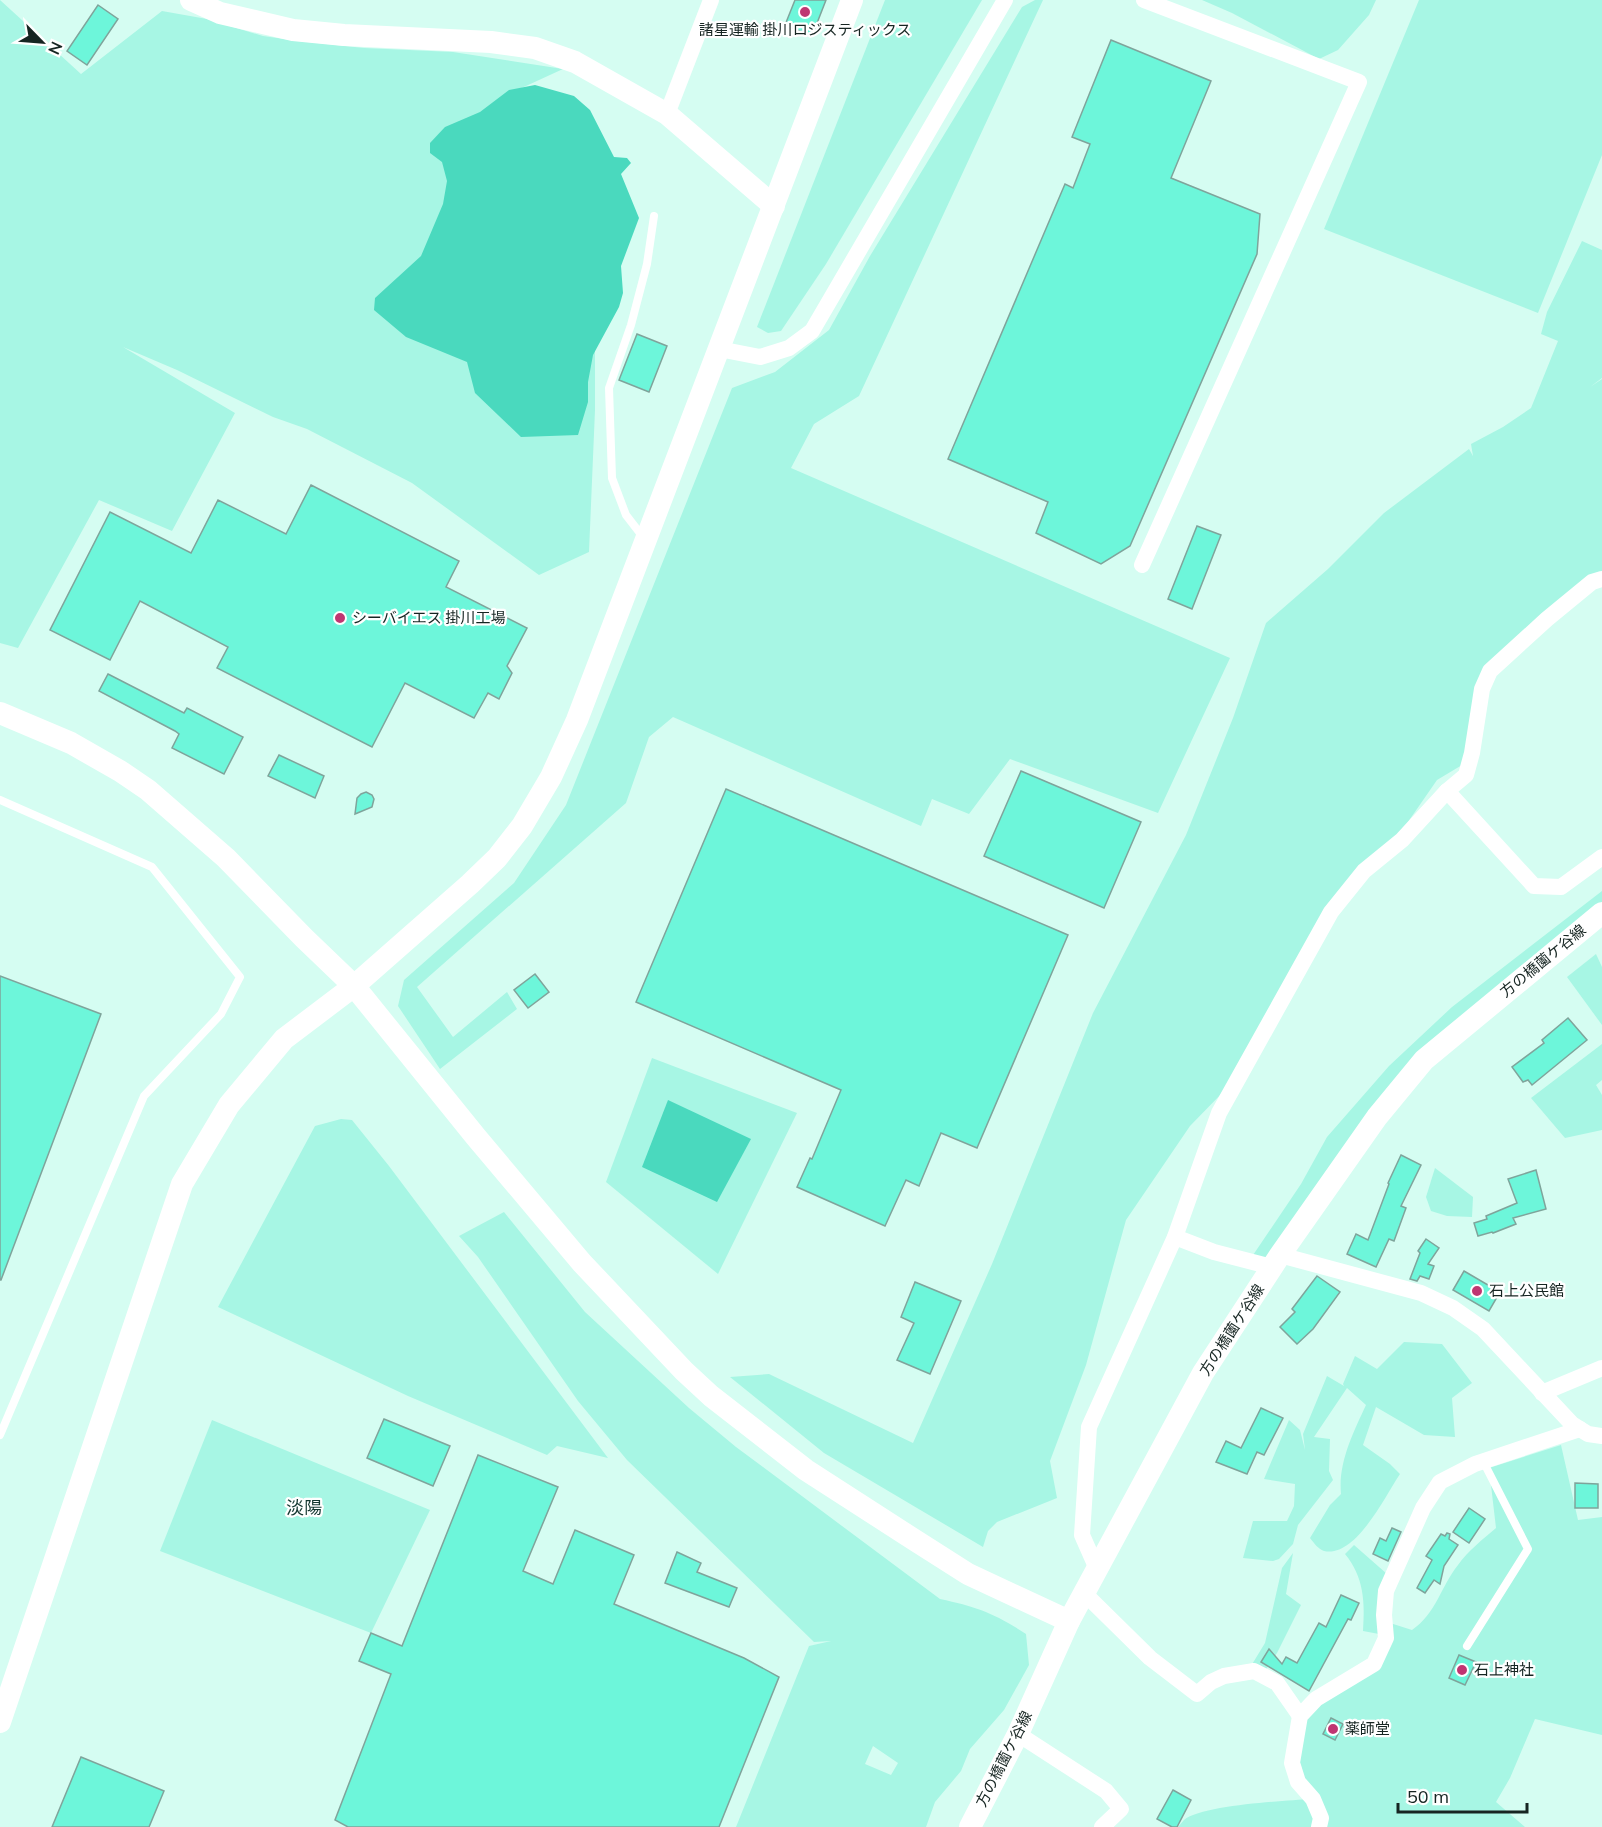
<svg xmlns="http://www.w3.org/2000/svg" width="1602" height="1827" font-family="Mulish,'Noto Sans JP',sans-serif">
<rect width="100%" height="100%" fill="#d5fdf2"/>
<g fill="#a7f6e4" fill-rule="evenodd">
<polygon points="0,0 81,74 162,11 207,19 263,36 298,41 364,48 453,52 563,69 500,98 595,301 595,410 589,552 539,575 412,483 307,429 273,417 177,370 123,347 235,413 172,531 99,500 18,648 0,643"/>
<polygon points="885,0 982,0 826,264 781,331 768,333 757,327"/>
<polygon points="1035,0 1043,0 859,396 814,424 791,468 1230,658 1158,813 1010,759 969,814 932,799 921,826 673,717 649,737 626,803 417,987 453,1037 507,992 517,1009 440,1069 398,1006 404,980 514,883 566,805 732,388 775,372 829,330 870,256 1022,7"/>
<polygon points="1202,0 1376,0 1369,15 1338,50 1319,59 1232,13"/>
<polygon points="1419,0 1602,0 1602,155 1538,313 1324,229"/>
<polygon points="1582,241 1602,250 1602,378 1590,387 1602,379 1602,578 1490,671 1467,762 1437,780 1401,832 1356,882 1226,1089 1190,1126 1126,1220 1086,1365 1050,1461 1057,1498 997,1522 988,1531 983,1547 824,1453 730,1377 769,1374 913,1443 992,1264 1093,1013 1186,835 1233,718 1266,623 1328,569 1384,513 1469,449 1473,456 1471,444 1503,427 1531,408 1558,341 1541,334 1547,312"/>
<polygon points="1602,891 1602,904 1449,1029 1264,1265 1249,1261 1301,1184 1327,1137 1389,1066 1452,1007"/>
<polygon points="1596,954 1602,967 1602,1025 1567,977"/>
<polygon points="1602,1044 1602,1080 1596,1085 1602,1095 1602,1130 1565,1138 1531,1098"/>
<polygon points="652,1058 797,1113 718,1274 606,1182"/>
<polygon points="341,1119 352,1120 389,1166 608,1458 557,1446 547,1455 408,1396 218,1307 315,1126"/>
<polygon points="1435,1168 1473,1197 1472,1217 1447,1216 1431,1211 1426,1197"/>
<path d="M504 1212 585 1312 689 1408 736 1447 940 1599C977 1607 994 1613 1026 1634L1029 1665 1004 1710 970 1749 961 1771 935 1802 926 1827H736L809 1646 831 1641 814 1642 627 1460 578 1401 478 1257 459 1236ZM873 1746 898 1763 891 1775 865 1764Z"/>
<path d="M1404 1342 1442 1344 1472 1383 1452 1398 1455 1437 1424 1435 1376 1407 1363 1445 1390 1464 1400 1474C1385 1496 1356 1558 1324 1551 1318 1549 1314 1543 1310 1538L1330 1505 1341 1494C1338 1463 1353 1433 1366 1405L1347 1388 1314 1437 1330 1439 1329 1471 1333 1480 1298 1525 1293 1544 1279 1559 1273 1561 1243 1558 1253 1521H1287L1294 1506 1295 1484 1264 1479 1289 1420 1300 1430 1305 1450 1303 1434 1327 1376 1344 1386 1343 1384 1355 1356 1377 1369Z"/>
<polygon points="212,1420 430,1510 371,1633 160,1551"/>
<path d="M1561 1445 1578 1520 1602 1517V1735L1535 1719 1510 1778 1496 1802 1525 1827H1178C1180 1825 1182 1822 1184 1820 1202 1805 1285 1801 1310 1799L1294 1768 1301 1719 1374 1664 1390 1623 1412 1630C1436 1614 1441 1586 1458 1565 1468 1551 1483 1539 1496 1528L1489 1468Z"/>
<path d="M1354 1545 1387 1574 1379 1634 1363 1631C1365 1602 1364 1577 1345 1554Z"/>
<polygon points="1293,1553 1286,1594 1301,1605 1277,1653 1265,1671 1251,1666 1265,1643 1282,1568"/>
</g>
<g fill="#4ad9be">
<polygon points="535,85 574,96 590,110 614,157 627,158 631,163 621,174 639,218 621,266 623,293 619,307 593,355 588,382 588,402 578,435 521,437 475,393 467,362 406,337 374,310 375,298 421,256 443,204 447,181 442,162 430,153 430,143 445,127 480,112 509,90"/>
<polygon points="668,1100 751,1139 717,1202 642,1167"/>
</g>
<g fill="#6df6da" stroke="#7fa49b" stroke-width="1.5">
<polygon points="795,0 826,0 812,36 785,25"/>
<polygon points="98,5 118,19 87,65 67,51"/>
<polygon points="1111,40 1211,81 1171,178 1260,214 1257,254 1130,546 1101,564 1036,533 1048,502 948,459 1065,184 1073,188 1090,144 1072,137"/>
<polygon points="637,334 667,346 649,392 619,380"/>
<polygon points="311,485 459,561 446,587 527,628 507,666 512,673 499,699 488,693 474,718 405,683 372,747 217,668 228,647 140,601 110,660 50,630 110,512 191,553 218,500 286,534"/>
<polygon points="1197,526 1221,535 1192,609 1168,599"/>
<polygon points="108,674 184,713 187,708 243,737 224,774 172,748 179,734 175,731 99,691"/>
<polygon points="279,755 324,776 315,798 268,776"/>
<polygon points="1021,771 1141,822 1104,908 984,856"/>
<polygon points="726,789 1068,935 977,1148 941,1133 919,1186 906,1180 885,1226 797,1187 810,1158 812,1159 841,1090 636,1002"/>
<polygon points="366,792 372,795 374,799 372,807 355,814 357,798 361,794"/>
<polygon points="535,974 549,992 528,1008 514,990"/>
<polygon points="0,976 101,1014 1,1280 0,1280"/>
<polygon points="1568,1018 1587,1040 1532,1085 1528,1080 1523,1082 1512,1067 1544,1043 1542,1040"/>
<polygon points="1401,1155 1421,1165 1401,1206 1406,1208 1394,1241 1389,1239 1376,1267 1347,1254 1356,1234 1368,1240 1389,1184 1388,1183"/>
<polygon points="1536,1170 1546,1209 1513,1218 1516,1224 1493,1233 1492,1232 1478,1236 1474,1223 1487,1219 1486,1216 1517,1203 1508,1179"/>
<polygon points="1426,1239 1439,1248 1428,1264 1434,1266 1429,1279 1420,1276 1417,1281 1410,1279 1420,1253 1418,1251"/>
<polygon points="1464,1271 1500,1292 1489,1311 1453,1290"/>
<polygon points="1317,1276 1340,1292 1313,1329 1297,1344 1280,1327 1295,1312 1292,1309"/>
<polygon points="915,1282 961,1301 930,1374 897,1360 914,1323 901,1317"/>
<polygon points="1261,1408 1283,1418 1264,1455 1257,1452 1247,1474 1216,1462 1226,1441 1241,1448"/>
<polygon points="384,1419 450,1446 433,1486 367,1458"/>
<polygon points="478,1455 558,1487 523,1571 553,1584 575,1530 634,1555 614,1604 744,1658 779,1677 719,1827 348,1827 335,1820 391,1674 359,1661 371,1633 402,1646"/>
<polygon points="1575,1483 1598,1484 1598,1508 1575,1508"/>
<polygon points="1469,1508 1485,1519 1469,1543 1453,1532"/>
<polygon points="1392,1528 1401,1532 1388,1561 1373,1554 1380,1538 1386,1541"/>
<polygon points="1447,1533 1450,1534 1449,1539 1458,1545 1444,1566 1440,1584 1434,1580 1425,1593 1417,1588 1432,1560 1426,1556 1441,1534 1445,1536"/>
<polygon points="677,1552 701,1563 697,1572 737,1588 729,1607 665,1583"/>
<polygon points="1341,1595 1359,1603 1351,1620 1348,1619 1309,1691 1261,1662 1269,1649 1282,1664 1286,1657 1297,1663 1319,1623 1326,1627"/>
<polygon points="1459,1655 1476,1662 1465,1685 1449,1678"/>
<polygon points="1331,1718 1343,1724 1335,1740 1323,1734"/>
<polygon points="81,1757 164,1791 149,1827 52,1827"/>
<polygon points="1173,1790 1191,1800 1177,1827 1172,1827 1157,1819"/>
</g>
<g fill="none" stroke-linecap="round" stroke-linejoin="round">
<g stroke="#fff" stroke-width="8">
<polyline points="643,537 626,515 612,478 609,388 631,325 647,264 654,216"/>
<polyline points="0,800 152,867 240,977 221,1014 144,1096 0,1435"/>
<polyline points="1467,1646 1528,1549 1483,1461"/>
</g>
<g stroke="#fff" stroke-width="16">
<polyline points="667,114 711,0"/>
<polyline points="719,349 760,357 789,348 812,331 1005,0"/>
<polyline points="1142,565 1359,82 1144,0"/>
<polyline points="1447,791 1534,886 1561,887 1602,857"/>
<polyline points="1175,1237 1214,1252 1272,1267"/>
<polyline points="1280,1255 1421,1293 1453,1308 1483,1329 1572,1424 1588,1434 1602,1436"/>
<polyline points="1542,1393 1602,1368"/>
<polyline points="1097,1569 1082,1535 1089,1427 1175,1237 1219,1113 1331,912 1364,871 1402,840 1447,791 1466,775 1472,753 1482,689 1490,671 1547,619 1592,582 1602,579"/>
<polyline points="1084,1593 1150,1658 1197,1694 1211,1682 1224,1676 1254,1671 1277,1683 1300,1716"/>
<polyline points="1018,1734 1106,1791 1121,1809 1102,1827"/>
<polyline points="1319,1827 1321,1818 1313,1799 1298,1782 1292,1763 1300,1716 1316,1699 1374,1664 1386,1638 1384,1615 1386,1591 1423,1508 1440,1482 1475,1464 1580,1429"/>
</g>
<g stroke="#fff" stroke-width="22">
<polyline points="191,0 220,13 293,30 344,35 491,42 535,48 575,62 667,114 774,206"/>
<polyline points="0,713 71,743 120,771 148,790 226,858 304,938 354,986 476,1137 582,1263 684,1371 711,1396 806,1470 913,1539 968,1574 1069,1621"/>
<polyline points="0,1722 182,1184 229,1105 284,1039 354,986 470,884 497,858 522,826 551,777 577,720 852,0"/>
<polyline points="970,1827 1018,1734 1069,1621 1203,1373 1280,1255 1377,1117 1424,1060 1602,913"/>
</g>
</g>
<g fill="#bf3672" stroke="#fff" stroke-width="2">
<circle cx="805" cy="12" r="6"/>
<circle cx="340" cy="618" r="6"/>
<circle cx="1477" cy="1291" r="6"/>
<circle cx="1462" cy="1670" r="6"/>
<circle cx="1333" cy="1729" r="6"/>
</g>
<g text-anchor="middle" stroke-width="4.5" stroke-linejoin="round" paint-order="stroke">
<g font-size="15" fill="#162522" stroke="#fff" text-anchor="start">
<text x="805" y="35" text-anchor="middle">諸星運輸 掛川ロジスティックス</text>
<text x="352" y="623">シーバイエス 掛川工場</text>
<text x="1489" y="1296">石上公民館</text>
<text x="1474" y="1675">石上神社</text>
<text x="1345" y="1734">薬師堂</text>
</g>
<g font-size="15" fill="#162522" stroke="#fff">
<text transform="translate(1543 961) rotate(-39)" y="5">方の橋薗ケ谷線</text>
<text transform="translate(1232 1330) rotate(-57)" y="5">方の橋薗ケ谷線</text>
<text transform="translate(1004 1759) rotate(-63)" y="5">方の橋薗ケ谷線</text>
</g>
<g font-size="18" fill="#133730" stroke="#fff">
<text x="304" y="1514">淡陽</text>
</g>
</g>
<g transform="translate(42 42) rotate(115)" stroke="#ffffff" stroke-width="4.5" paint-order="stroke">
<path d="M0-4.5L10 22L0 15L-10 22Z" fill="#162522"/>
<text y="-9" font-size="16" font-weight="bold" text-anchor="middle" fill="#162522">N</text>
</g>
<path d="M1398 1803v9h129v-9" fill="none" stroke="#162522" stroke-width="3"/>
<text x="1407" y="1803" font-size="18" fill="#162522" stroke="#ffffff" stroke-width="4.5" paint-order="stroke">50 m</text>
</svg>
